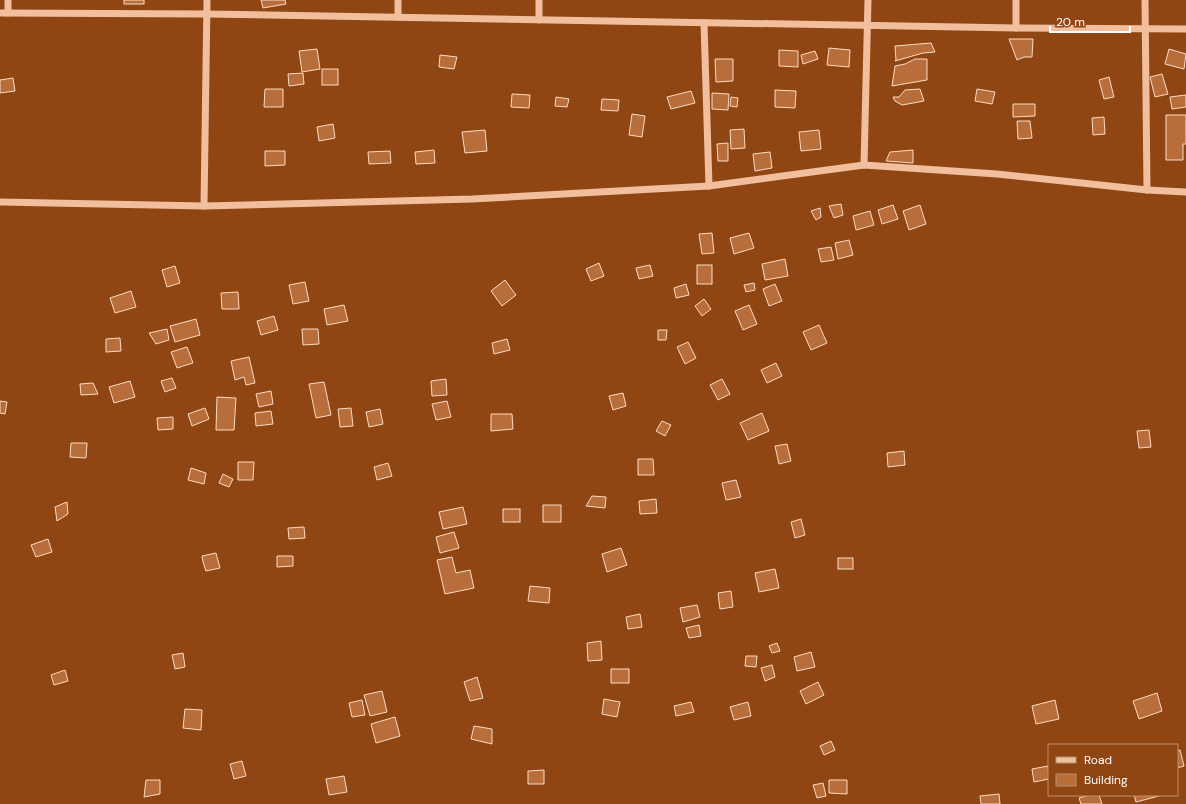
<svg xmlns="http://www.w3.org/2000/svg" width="1186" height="804" font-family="'DM Sans',sans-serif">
<rect width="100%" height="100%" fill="#8f4613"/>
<g fill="#b86e3b" stroke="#fcdbc4">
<rect x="124" y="0" width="20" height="4"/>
<polygon points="261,0 285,0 286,4 263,8"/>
<polygon points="1009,39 1033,39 1032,57 1024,57 1017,60"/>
<polygon points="931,43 935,52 923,53 895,61 896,60 895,46"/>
<polygon points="829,48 850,50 849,67 827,65"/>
<polygon points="317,49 320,69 302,72 299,51"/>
<polygon points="1169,49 1186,54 1184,69 1165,64"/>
<polygon points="779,50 798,51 798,67 779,66"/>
<polygon points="815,51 818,59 803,64 801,55"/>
<polygon points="440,55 457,57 454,69 439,67"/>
<polygon points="715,59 733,59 733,81 716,82"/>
<polygon points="915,59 927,59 927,80 892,86 895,66 905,64"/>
<rect x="322" y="69" width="16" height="16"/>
<polygon points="303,73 304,84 289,86 288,74"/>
<polygon points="1162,74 1168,94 1155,97 1150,77"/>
<polygon points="1109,77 1114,97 1104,99 1099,80"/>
<polygon points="13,78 15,91 0,93 0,80"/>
<polygon points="265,89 283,89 283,107 264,107"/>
<polygon points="920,89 924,101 902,105 895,101 893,97 899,97 905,90"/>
<polygon points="977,89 995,92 992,104 975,101"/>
<polygon points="775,90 796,91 795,108 775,107"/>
<polygon points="691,91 695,103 671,109 667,97"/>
<polygon points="712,93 729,94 728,110 712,109"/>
<polygon points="512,94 530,95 529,108 511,107"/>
<polygon points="1186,95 1186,107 1172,109 1170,97"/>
<polygon points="556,97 569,99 567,107 555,106"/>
<polygon points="731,97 738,98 737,107 730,106"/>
<polygon points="602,99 619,100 618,111 601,110"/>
<polygon points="1013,104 1035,104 1035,116 1013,117"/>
<polygon points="632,114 645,116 642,137 629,135"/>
<polygon points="1166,115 1186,115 1186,144 1183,144 1183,160 1166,160"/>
<polygon points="1104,117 1105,134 1093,135 1092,118"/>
<polygon points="1017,121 1030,121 1032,138 1018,139"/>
<polygon points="333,124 335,138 319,141 317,127"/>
<polygon points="744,129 745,148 731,149 730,130"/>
<polygon points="485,130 487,151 465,153 462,132"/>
<polygon points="819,130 821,149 801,151 799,132"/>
<polygon points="728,143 728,161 718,161 717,144"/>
<polygon points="434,150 435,163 416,164 415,152"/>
<polygon points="913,150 913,163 886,161 890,152"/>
<polygon points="265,151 285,151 285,165 265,166"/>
<polygon points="390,151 391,163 369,164 368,152"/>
<polygon points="770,152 772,168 755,171 753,154"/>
<polygon points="841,204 843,215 834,218 829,206"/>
<polygon points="893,205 898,219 882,224 878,210"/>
<polygon points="920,205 926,224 909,230 903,211"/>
<polygon points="820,208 821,217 816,220 811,211"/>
<polygon points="870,211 874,225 856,230 853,216"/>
<polygon points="712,233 714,253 702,254 699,234"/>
<polygon points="749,233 754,248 734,254 730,238"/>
<polygon points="849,240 853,255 838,259 835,243"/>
<polygon points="831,247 834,260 821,262 818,249"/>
<polygon points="785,259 788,276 765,280 762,264"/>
<polygon points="599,263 604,276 591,281 586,269"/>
<polygon points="650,265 653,276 639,279 636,268"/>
<rect x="697" y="265" width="15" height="19"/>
<polygon points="175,266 180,283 167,287 162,270"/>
<polygon points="505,280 516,295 502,306 491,291"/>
<polygon points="305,282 309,301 293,304 289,285"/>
<polygon points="754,283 755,290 746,292 744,285"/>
<polygon points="686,284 689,295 676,298 674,288"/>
<polygon points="775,284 782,301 769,306 763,289"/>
<polygon points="131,291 136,307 115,313 110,298"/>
<polygon points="238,292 239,309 222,309 221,293"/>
<polygon points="704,299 711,309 702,316 695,306"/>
<polygon points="344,305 348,321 327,325 324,309"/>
<polygon points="749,305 757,324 743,330 735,311"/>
<polygon points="274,316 278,330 261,335 257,321"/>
<polygon points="196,319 200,335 175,342 170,326"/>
<polygon points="819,325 827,343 811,350 803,332"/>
<polygon points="167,329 169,340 156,344 149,333"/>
<polygon points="302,329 318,329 319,344 303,345"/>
<polygon points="658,330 667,330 666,340 658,340"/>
<polygon points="120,338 121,351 106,352 106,339"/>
<polygon points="507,339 510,350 494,354 492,343"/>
<polygon points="688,342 696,358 685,364 677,347"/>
<polygon points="187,347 193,363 177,368 171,352"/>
<polygon points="249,357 255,383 246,385 244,377 235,380 231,361"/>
<polygon points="776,363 782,376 767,383 761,370"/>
<polygon points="172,378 176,388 165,392 161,381"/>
<polygon points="446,379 447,395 432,396 431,381"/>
<polygon points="722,379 730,394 718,400 710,385"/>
<polygon points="130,381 135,397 114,403 109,387"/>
<polygon points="324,382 331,415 316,418 309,384"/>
<polygon points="93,383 98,394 81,395 80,384"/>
<polygon points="271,391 273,404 259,407 256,394"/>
<polygon points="623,393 626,406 613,410 609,396"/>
<polygon points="217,397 236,398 234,430 216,430"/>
<polygon points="0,401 7,402 5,414 0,413"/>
<polygon points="447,401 451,417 436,420 432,404"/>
<polygon points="205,408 209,419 192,426 188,414"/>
<polygon points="351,408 353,426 340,427 338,409"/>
<polygon points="380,409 383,424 369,427 366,412"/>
<polygon points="271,411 273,424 256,426 255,413"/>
<polygon points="762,413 769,431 748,440 740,423"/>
<polygon points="491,414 512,414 513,429 491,431"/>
<polygon points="173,417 173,429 158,430 157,418"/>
<polygon points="662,421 671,425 665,436 656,431"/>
<polygon points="1149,430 1151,447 1139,448 1137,431"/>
<polygon points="71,443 87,443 86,458 70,457"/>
<polygon points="787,444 791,461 779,464 775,446"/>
<polygon points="904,451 905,465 888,467 887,453"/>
<polygon points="638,459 653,459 654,475 638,475"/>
<polygon points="238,462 254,462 253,480 238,480"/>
<polygon points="388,463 392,476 377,480 374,467"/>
<polygon points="191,468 206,473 204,484 188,480"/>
<polygon points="223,474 233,479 229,487 219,483"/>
<polygon points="736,480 741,497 726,500 722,483"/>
<polygon points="592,496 606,497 605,508 586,506"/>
<polygon points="656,499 657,513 640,514 639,501"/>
<polygon points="67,502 68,514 57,521 55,507"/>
<rect x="543" y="505" width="18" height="17"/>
<polygon points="463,507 467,524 443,529 439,512"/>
<rect x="503" y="509" width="17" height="13"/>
<polygon points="801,519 805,535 795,538 791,522"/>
<polygon points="304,527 305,538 289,539 288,528"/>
<polygon points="454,532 459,548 440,553 436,537"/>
<polygon points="48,539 52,552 36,557 31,545"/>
<polygon points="621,548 627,565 607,572 602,554"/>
<polygon points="216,553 220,568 206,571 203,562 202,556"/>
<polygon points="277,556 293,556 293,566 277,567"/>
<polygon points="452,557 456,573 470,570 474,588 445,594 437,560"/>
<rect x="838" y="558" width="15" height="11"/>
<polygon points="775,569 779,588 759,592 755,573"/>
<polygon points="530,586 550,588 549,603 528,601"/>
<polygon points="731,591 733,607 720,609 718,593"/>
<polygon points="697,605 700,617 683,622 680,608"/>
<polygon points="640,614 642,627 628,629 626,617"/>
<polygon points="699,625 701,636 689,638 686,628"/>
<polygon points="601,641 602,660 588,661 587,643"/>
<polygon points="777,643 780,651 772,653 769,646"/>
<polygon points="811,652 815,667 797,671 794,657"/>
<polygon points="183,653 185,667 175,669 172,655"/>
<polygon points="746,656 757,656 756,667 745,666"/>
<polygon points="772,665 775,677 765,681 761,668"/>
<rect x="611" y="669" width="18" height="14"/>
<polygon points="65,670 68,681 54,685 51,675"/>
<polygon points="477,677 483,698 470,701 464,682"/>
<polygon points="818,682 824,695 806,704 800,691"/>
<polygon points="382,691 387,712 370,716 364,695"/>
<polygon points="1157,693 1162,711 1139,719 1133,701"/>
<polygon points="604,699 620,702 617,717 602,714"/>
<polygon points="362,700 365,715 352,717 349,703"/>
<polygon points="1055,700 1059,719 1036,724 1032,706"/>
<polygon points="691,702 694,712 676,716 674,706"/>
<polygon points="748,702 751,716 734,720 730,707"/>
<polygon points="185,709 202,710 201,730 183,728"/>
<polygon points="395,717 400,736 376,743 371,724"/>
<polygon points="474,726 492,729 492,744 471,739"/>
<polygon points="831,741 835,750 824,755 820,746"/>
<polygon points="1180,750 1184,766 1177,768 1177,751"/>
<polygon points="242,761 246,776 234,779 230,764"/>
<polygon points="1048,766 1049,779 1034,782 1032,769"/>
<polygon points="544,770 544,784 528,784 528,771"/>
<polygon points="344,776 347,792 329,795 326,779"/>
<polygon points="146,780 160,780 160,794 144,797"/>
<polygon points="829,780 847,780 847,794 829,793"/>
<polygon points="823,783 826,796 817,798 813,785"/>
<polygon points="999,794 1000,804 981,804 980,796"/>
<polygon points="1089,795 1099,795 1102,804 1081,804 1079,798"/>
<polygon points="1134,795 1159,795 1159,796 1136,802"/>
</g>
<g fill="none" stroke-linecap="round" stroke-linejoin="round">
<g stroke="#f1bf9d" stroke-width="7">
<polyline points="1145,0 1147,190"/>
<polyline points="0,13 207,14 1016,28 1186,29"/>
<polyline points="8,13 8,0"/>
<polyline points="398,17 398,0"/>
<polyline points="539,20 539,0"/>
<polyline points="704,23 709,186"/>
<polyline points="1016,28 1016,0"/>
<polyline points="864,165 868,0"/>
<polyline points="0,202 204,206 472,199 709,186 864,165 997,174 1147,190 1186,192"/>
<polyline points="204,206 207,0"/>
</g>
</g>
<rect x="1048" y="744" width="130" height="52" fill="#8f4613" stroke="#bc9071"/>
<rect x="1056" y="757" width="20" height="6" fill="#f1bf9d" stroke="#bc9071"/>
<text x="1084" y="764" font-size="12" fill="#ffffff">Road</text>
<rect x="1056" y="774" width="20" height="12" fill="#b86e3b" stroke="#bc9071"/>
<text x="1084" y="784" font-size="12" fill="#ffffff">Building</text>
<path d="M1050 26v6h80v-6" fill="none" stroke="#ffffff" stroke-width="2"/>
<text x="1056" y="26" font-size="12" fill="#ffffff" stroke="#8f4613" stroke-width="3" paint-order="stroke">20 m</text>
</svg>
